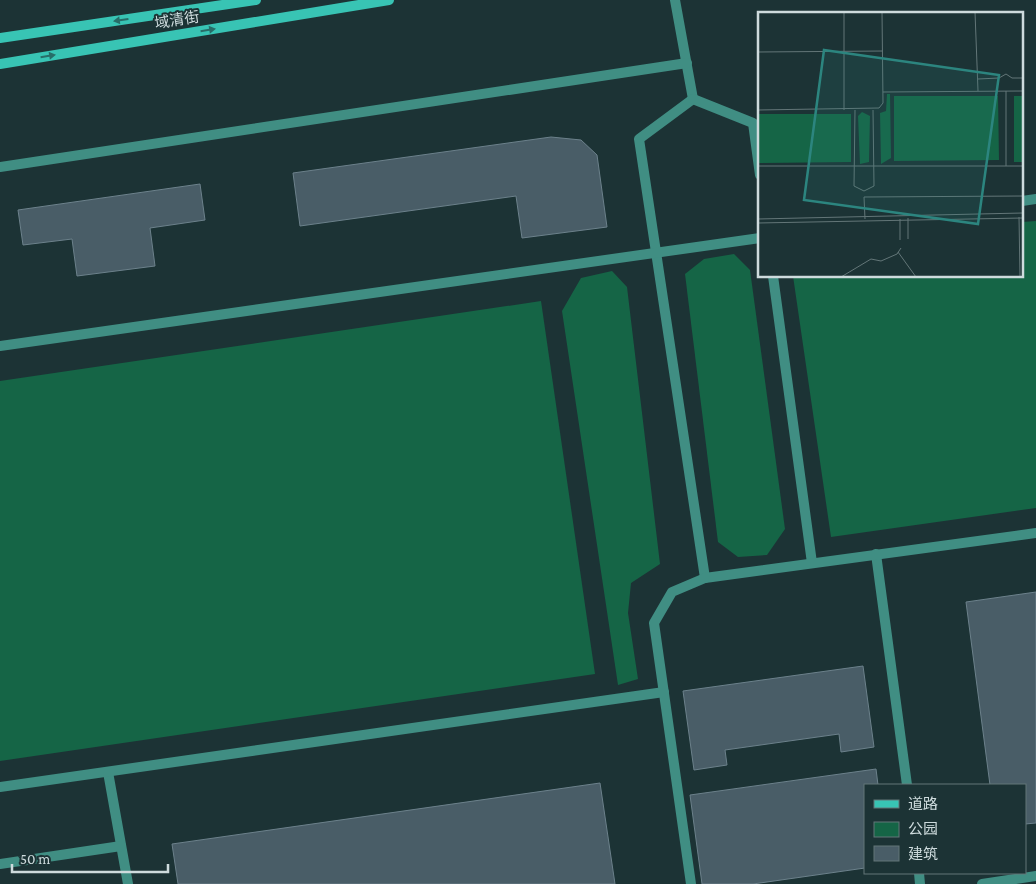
<svg xmlns="http://www.w3.org/2000/svg" width="1036" height="884" font-family="'Crimson Pro','Noto Sans SC',serif">
<rect width="100%" height="100%" fill="#1c3335"/>
<g fill="#156546">
<polygon points="1036,221 1036,508 831,537 793,276 1022,276 1022,222"/>
<polygon points="734,254 750,270 785,529 767,555 738,557 718,542 685,274 704,259"/>
<polygon points="612,271 627,287 660,564 631,583 628,613 638,679 618,685 562,311 581,278"/>
<polygon points="541,301 595,674 0,761 0,381"/>
</g>
<g fill="#495d67" stroke="#6c818b">
<polygon points="551,137 581,140 597,155 607,227 522,238 516,196 300,226 293,173"/>
<polygon points="200,184 205,220 150,228 155,266 77,276 72,239 23,245 18,210"/>
<polygon points="1036,592 1036,823 1025,824 1025,785 990,785 966,602"/>
<polygon points="863,666 874,747 841,752 839,734 725,750 727,765 694,770 683,691"/>
<polygon points="876,769 878,785 865,785 865,868 753,884 702,884 690,795"/>
<polygon points="600,783 615,884 178,884 172,844"/>
</g>
<g fill="none" stroke-linecap="round" stroke-linejoin="round">
<g stroke="#408e83" stroke-width="10">
<polyline points="675,0 693,99"/>
<polyline points="693,99 639,139 705,578"/>
<polyline points="693,99 753,123 760,175"/>
<polyline points="0,167 687,63"/>
<polyline points="1022,201 1036,199"/>
<polyline points="773,276 812,563"/>
<polyline points="0,346 760,238"/>
<polyline points="876,554 907,785"/>
<polyline points="108,772 128,884"/>
<polyline points="0,787 664,692"/>
<polyline points="0,864 121,846"/>
<polyline points="919,873 920,884"/>
<polyline points="691,884 654,623 672,592 705,578 1036,533"/>
<polyline points="982,884 1036,876"/>
</g>
<g stroke="#38c4b4" stroke-width="10">
<polyline points="0,38 256,0"/>
<polyline points="0,64 389,0"/>
</g>
</g>
<defs><path id="oneway-solid" d="M-6-.8H1V-3.2L6.5 0L1 3.2V.8H-6Z" transform="scale(1.25)"/></defs>
<g fill="#276d68">
<use href="#oneway-solid" transform="translate(121 20) rotate(172)"/>
<use href="#oneway-solid" transform="translate(208 30) rotate(-9)"/>
<use href="#oneway-solid" transform="translate(48 56) rotate(-9)"/>
</g>
<g text-anchor="middle" stroke-width="4" stroke-linejoin="round" paint-order="stroke">
<g font-size="15" fill="#cedbdd" stroke="#1c3335">
<text transform="translate(177 20) rotate(-9)" y="5">域清街</text>
</g>
</g>
<g transform="translate(758 12)">
<rect width="265" height="265" fill="#1c3335"/>
<path d="M129 82H132L133 146 123 152 122 101 128 99ZM136 84H240L241 148 136 149ZM256 84H265V150H256ZM104 100 112 104 111 150 102 152 100 104ZM0 102H93V150L0 151Z" fill="#156546"/>
<path fill="none" stroke="#637678" stroke-width="1" d="M217 0 220 79M0 40 125 39M220 67 241 66 248 62 254 66H265M248 79V154M125 80 265 79M0 98 121 96 125 91 124 0M86 98V0M97 98 96 174 106 179M0 154H265M106 179 116 174 115 98M106 185 265 184M106 185 107 207M261 205 262 265M0 207 265 201M142 207V228M0 211 265 206M150 227V206M140 240 158 265M83 265 113 247 123 249 139 242 143 236"/>
<path fill="#2c857f" fill-opacity="0.15" stroke="#2c857f" stroke-width="2.5" d="M66 38 241 63 220 212 46 188Z"/>
<rect width="265" height="265" fill="none" stroke="#cedbdd" stroke-width="2.5"/>
</g>
<rect x="864" y="784" width="162" height="90" fill="#1c3335" stroke="#637678"/>
<rect x="874" y="800" width="25" height="8" fill="#38c4b4" stroke="#637678"/>
<text x="908" y="809" font-size="15" fill="#cedbdd">道路</text>
<rect x="874" y="822" width="25" height="15" fill="#156546" stroke="#637678"/>
<text x="908" y="834" font-size="15" fill="#cedbdd">公园</text>
<rect x="874" y="846" width="25" height="15" fill="#495d67" stroke="#637678"/>
<text x="908" y="859" font-size="15" fill="#cedbdd">建筑</text>
<path d="M12 864v8h156v-8" fill="none" stroke="#cedbdd" stroke-width="2.5"/>
<text x="20" y="864" font-size="15" fill="#cedbdd" stroke="#1c3335" stroke-width="4" paint-order="stroke">50 m</text>
</svg>
